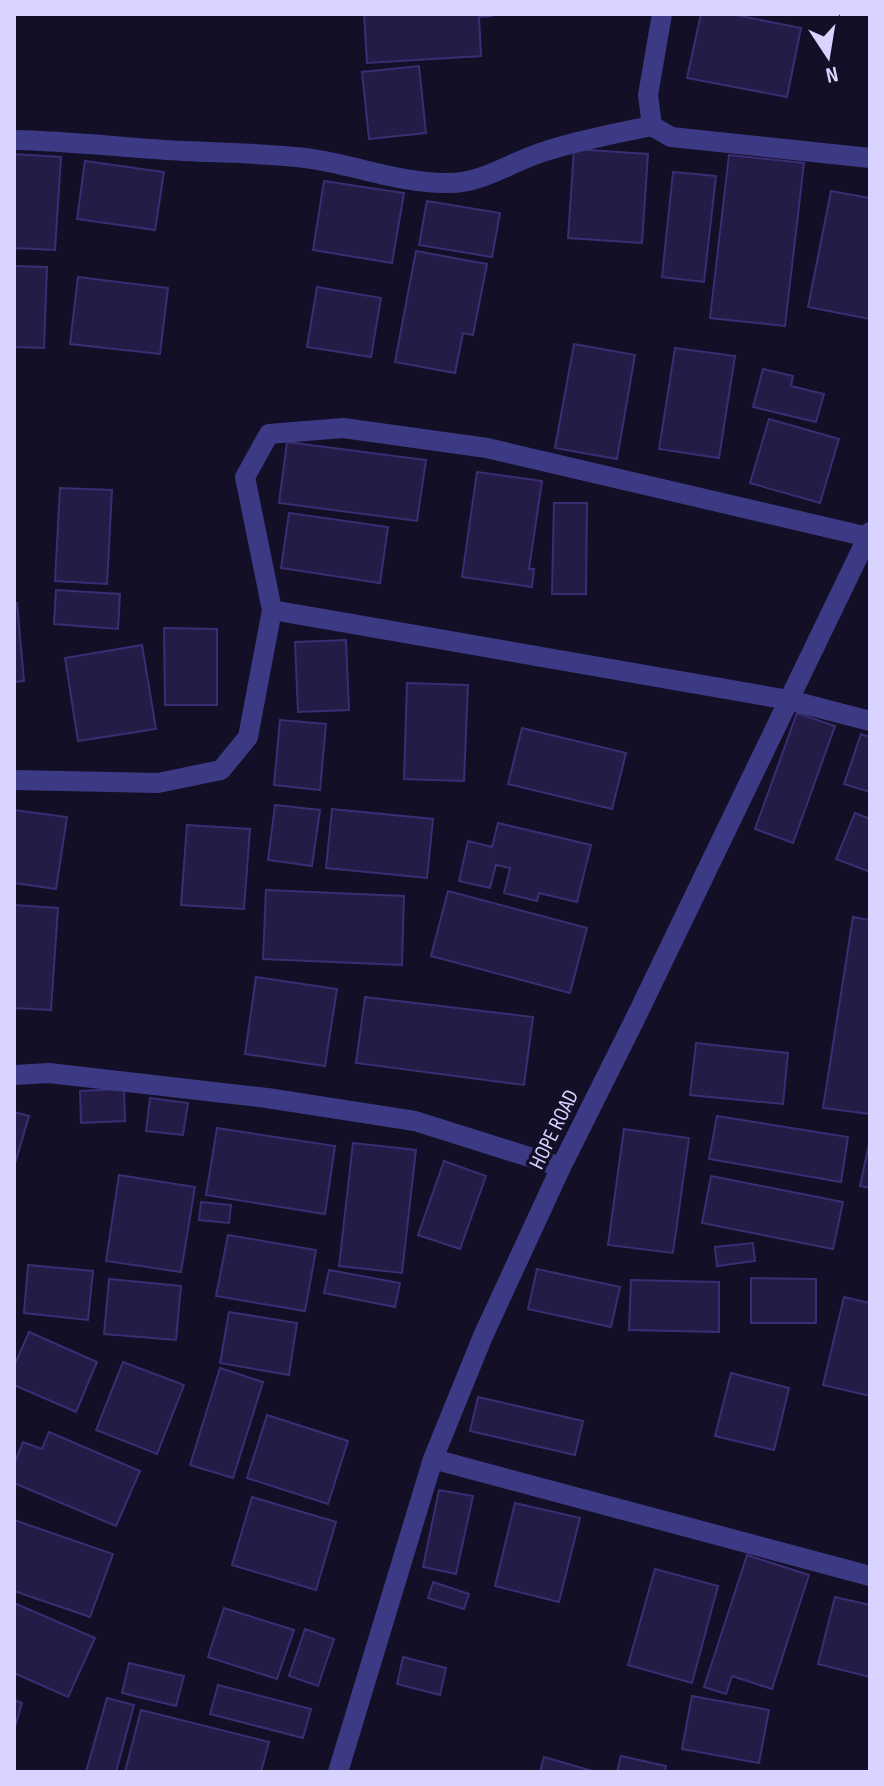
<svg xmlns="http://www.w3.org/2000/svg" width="884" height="1786" font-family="'Sofia Sans Condensed',sans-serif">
<rect width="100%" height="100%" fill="#130f26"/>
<g fill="#241b47" stroke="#3b2d73" stroke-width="2">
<polygon points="364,14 492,14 492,16 479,17 481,56 367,63"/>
<polygon points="701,14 731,14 801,28 787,97 687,78"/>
<polygon points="419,66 426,133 369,139 362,72"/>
<polygon points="574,149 648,154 642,243 568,238"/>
<polygon points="14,154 61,157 55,250 14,248"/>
<polygon points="729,155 804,163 785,326 710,318"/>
<polygon points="85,161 164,172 155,230 77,219"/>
<polygon points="673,172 716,176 704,282 662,277"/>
<polygon points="324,181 404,193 392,263 313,250"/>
<polygon points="831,191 870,198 870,319 808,307"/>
<polygon points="427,201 500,213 492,257 419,245"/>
<polygon points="416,251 487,264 473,335 463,333 455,373 395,362"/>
<polygon points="14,266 47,267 44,348 14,347"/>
<polygon points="78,277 168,288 160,354 70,344"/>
<polygon points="317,287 381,298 371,357 307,347"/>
<polygon points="574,344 635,355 617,459 555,448"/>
<polygon points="675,348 735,356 719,458 659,449"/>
<polygon points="763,369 793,376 791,386 824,394 816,422 753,407"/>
<polygon points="769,419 839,439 820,503 750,483"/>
<polygon points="287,442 426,460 417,521 279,503"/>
<polygon points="477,472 542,481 529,569 534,569 532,587 462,577"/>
<polygon points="60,488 112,490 107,584 55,581"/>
<polygon points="554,503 587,503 586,594 552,594"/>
<polygon points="289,513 388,527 380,583 281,568"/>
<polygon points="56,590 120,594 118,629 54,624"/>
<polygon points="17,603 24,681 14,682 14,604"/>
<polygon points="164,628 217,629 217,705 165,705"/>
<polygon points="346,640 349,710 298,712 295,642"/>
<polygon points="142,645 156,729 78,741 65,658"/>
<polygon points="407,683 468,685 464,781 404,779"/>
<polygon points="797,713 835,726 793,843 755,829"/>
<polygon points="280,720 326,724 320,790 274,785"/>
<polygon points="522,728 626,753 612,809 508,784"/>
<polygon points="861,734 870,737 870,792 844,784"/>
<polygon points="275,805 320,810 312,866 268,860"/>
<polygon points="332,809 433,819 427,878 326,868"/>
<polygon points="14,810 67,817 56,889 14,883"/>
<polygon points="855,813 870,819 870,872 836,859"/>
<polygon points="498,823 591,845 577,902 539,893 537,901 504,893 510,868 496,865 490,888 459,881 468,841 492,847"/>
<polygon points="187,825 250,829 244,909 181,905"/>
<polygon points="266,890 404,896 402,965 263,959"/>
<polygon points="448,891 587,928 570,993 431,956"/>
<polygon points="14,905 58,908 51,1010 14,1008"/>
<polygon points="853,917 870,920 870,1114 823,1108"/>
<polygon points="256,977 337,989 325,1066 245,1054"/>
<polygon points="365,997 533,1017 524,1085 356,1063"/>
<polygon points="696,1043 788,1053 783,1104 690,1095"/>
<polygon points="124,1089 125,1121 81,1123 80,1091"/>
<polygon points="150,1098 188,1103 183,1135 146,1131"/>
<polygon points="14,1112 29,1116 14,1167"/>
<polygon points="717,1116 848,1137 841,1182 709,1159"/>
<polygon points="217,1128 335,1146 325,1214 206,1195"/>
<polygon points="624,1129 689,1138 673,1253 608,1245"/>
<polygon points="870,1139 870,1188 860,1186"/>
<polygon points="353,1143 416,1150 402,1273 339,1266"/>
<polygon points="444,1161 486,1176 460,1249 418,1235"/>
<polygon points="119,1175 195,1187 181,1272 106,1261"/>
<polygon points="711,1176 843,1202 833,1249 702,1223"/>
<polygon points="201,1202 231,1205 229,1223 199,1220"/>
<polygon points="228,1235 316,1250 305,1311 216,1296"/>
<polygon points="753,1243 755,1261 717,1266 715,1247"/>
<polygon points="28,1265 93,1271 88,1320 24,1313"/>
<polygon points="537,1269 620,1287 611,1327 528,1309"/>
<polygon points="329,1270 400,1283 395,1307 324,1293"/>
<polygon points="751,1278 816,1279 816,1323 751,1323"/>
<polygon points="109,1279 181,1286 176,1340 104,1334"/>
<polygon points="631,1280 719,1282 719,1332 629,1330"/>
<polygon points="844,1297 870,1303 870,1396 823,1385"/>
<polygon points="229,1312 297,1323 289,1375 220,1363"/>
<polygon points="29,1332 97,1362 76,1412 14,1385 14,1366"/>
<polygon points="123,1362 184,1385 157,1454 96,1430"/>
<polygon points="220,1368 263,1382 233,1478 190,1465"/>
<polygon points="731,1373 789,1388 774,1450 715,1436"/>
<polygon points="478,1397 583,1421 575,1455 470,1431"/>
<polygon points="267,1415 348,1441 328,1504 247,1478"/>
<polygon points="49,1432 140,1471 116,1526 14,1483 14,1464 23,1442 42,1449"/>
<polygon points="439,1490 473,1496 456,1574 423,1567"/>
<polygon points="252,1497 336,1522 316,1590 232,1565"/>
<polygon points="515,1503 580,1518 559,1602 495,1586"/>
<polygon points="14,1520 113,1554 90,1617 14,1591"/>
<polygon points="747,1555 809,1575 772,1689 732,1676 726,1694 704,1687"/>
<polygon points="655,1569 718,1586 692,1683 628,1665"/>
<polygon points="433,1582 469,1594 464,1609 428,1598"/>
<polygon points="835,1597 870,1605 870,1677 818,1664"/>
<polygon points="14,1603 95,1638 68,1697 14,1673"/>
<polygon points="224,1608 294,1630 277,1679 208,1657"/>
<polygon points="305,1629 334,1639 318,1686 289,1676"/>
<polygon points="403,1657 446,1668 440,1695 397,1684"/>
<polygon points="129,1663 184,1676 176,1706 122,1693"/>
<polygon points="218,1685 311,1709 303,1738 210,1714"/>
<polygon points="692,1696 769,1710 759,1763 682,1749"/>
<polygon points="107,1698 134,1705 116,1772 86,1772"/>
<polygon points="14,1700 22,1703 14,1730"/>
<polygon points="141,1710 269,1742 261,1772 125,1772"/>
<polygon points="621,1756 666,1766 665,1772 617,1772"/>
<polygon points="544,1757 596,1772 540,1772"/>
</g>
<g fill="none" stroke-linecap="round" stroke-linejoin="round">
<g stroke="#3d3a85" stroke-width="20">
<polyline points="662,14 648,95 652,126 671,137 870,158"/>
<path d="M14 140C71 141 127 148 184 151 225 153 265 153 305 158 354 164 399 184 449 183 484 183 512 161 546 151 580 140 617 133 652 126"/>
<polyline points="272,610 789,700 870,721"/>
<polyline points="14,780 158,783 221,770 248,737 272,610 245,477 269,434 343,428 487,448 868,537"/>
<polyline points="14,1075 49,1073 267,1098 415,1121 561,1167"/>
<polyline points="433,1459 870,1576"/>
<polyline points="338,1772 433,1459 483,1336 561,1167 636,1017 870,532"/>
</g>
</g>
<g text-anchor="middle" stroke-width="7" stroke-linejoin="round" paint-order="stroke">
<g font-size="22" fill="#d9d4ff" stroke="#130f26">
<text transform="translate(553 1129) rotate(-64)" y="8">HOPE ROAD</text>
</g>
</g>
<rect width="884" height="1786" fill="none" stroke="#d9d4ff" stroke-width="32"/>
<g transform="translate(828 56) rotate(168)" stroke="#130f26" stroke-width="6" paint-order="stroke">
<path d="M0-6L14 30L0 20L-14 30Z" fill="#d9d4ff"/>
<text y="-12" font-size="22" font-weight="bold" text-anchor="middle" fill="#d9d4ff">N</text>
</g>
</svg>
